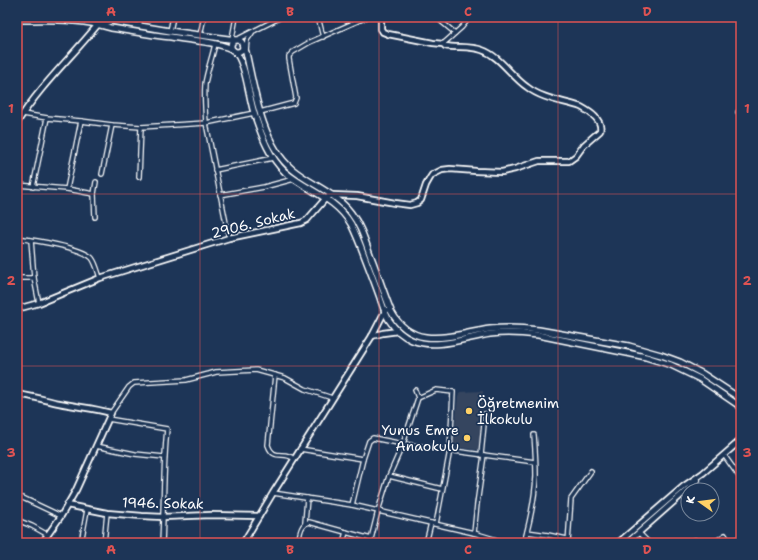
<svg xmlns="http://www.w3.org/2000/svg" width="758" height="560" font-family="'Shantell Sans',sans-serif">
<rect width="100%" height="100%" fill="#1d3557"/>
<filter id="ink" filterUnits="userSpaceOnUse"><feTurbulence type="fractalNoise" baseFrequency=".025" numOctaves="2"/><feDisplacementMap in="SourceGraphic" scale="8" xChannelSelector="R" yChannelSelector="G"/><feConvolveMatrix kernelMatrix="1 2 1 2 8 2 1 2 1" color-interpolation-filters="sRGB"/></filter>
<g filter="url(#ink)">
<polygon fill="#34445f" points="483,391 481,430 479,449 477,450 453,447 453,446 455,427 474,429 455,427 458,396 460,392"/>
<g fill="none" stroke-linecap="round" stroke-linejoin="round">
<defs>
<g id="minor">
<polyline points="318,17 323,37"/>
<polyline points="436,17 455,33"/>
<polyline points="139,26 141,17"/>
<polyline points="170,31 173,17"/>
<polyline points="200,35 204,17"/>
<polyline points="236,40 281,17"/>
<path d="M215 44C212 58 207 71 205 84 204 97 205 110 206 123L229 238"/>
<polyline points="231,44 236,17"/>
<polyline points="443,44 462,27 470,17"/>
<polyline points="246,51 247,40 252,33"/>
<polyline points="260,112 294,103 296,98 289,59 289,56 293,52 310,42 367,17"/>
<polyline points="738,112 741,113"/>
<polyline points="23,114 47,118 81,121 112,125 141,127 206,123 254,113"/>
<polyline points="215,170 273,158"/>
<polyline points="102,174 112,125"/>
<polyline points="139,177 141,127"/>
<polyline points="17,185 67,189 94,194"/>
<polyline points="33,187 47,118"/>
<polyline points="67,189 81,121"/>
<polyline points="220,195 264,187 294,179"/>
<polyline points="95,217 94,194 96,182"/>
<path d="M17 238C33 240 81 247 92 258 96 263 98 272 100 278"/>
<polyline points="31,240 34,278 39,303"/>
<polyline points="17,278 34,278"/>
<path d="M275 375 268 445C274 462 284 450 294 459"/>
<polyline points="418,398 436,390 453,392 450,450 436,524"/>
<polyline points="111,413 129,387 134,383 186,380 209,374 216,372 256,370 285,378 305,389 332,398"/>
<path d="M108 419 167 429C163 467 164 505 162 543"/>
<polyline points="96,446 135,454 164,457"/>
<polyline points="300,449 363,459"/>
<polyline points="481,455 485,414"/>
<polyline points="724,455 741,479"/>
<polyline points="389,476 442,489"/>
<polyline points="273,493 352,505 474,533 507,543"/>
<polyline points="17,496 25,499 61,516"/>
<polyline points="352,505 363,459 369,441 373,438 403,444 535,462"/>
<polyline points="17,520 32,526 48,535"/>
<polyline points="305,523 307,498"/>
<polyline points="527,532 548,535 567,539"/>
<polyline points="474,533 477,504 484,455"/>
<polyline points="639,533 649,543"/>
<polyline points="81,543 87,510"/>
<polyline points="104,543 107,513"/>
<path d="M298 543C300 535 300 524 309 522L371 539"/>
<polyline points="343,543 346,532"/>
<polyline points="370,543 378,511 389,476 403,444 418,398 415,390"/>
<polyline points="426,543 431,523"/>
<path d="M524 543C530 521 535 498 536 476 536 462 535 448 534 435"/>
<polyline points="568,543 571,499 591,471"/>
<polyline points="691,543 695,540 698,543"/>
<polyline points="714,543 725,535 730,543"/>
<polyline points="732,543 741,536"/>
</g>
<g id="tertiary">
<path d="M17 123C41 84 76 53 104 17"/>
<path d="M17 309 39 303 100 278 229 238 301 223 307 220 326 198 332 195 357 196 395 203 410 205 417 203 421 200 426 185 430 178 432 175 442 170 450 169 476 171 502 172 515 169 539 161H569L576 156 584 145 600 131C603 120 590 112 581 107 563 101 542 99 527 87 511 76 500 56 482 50 470 46 457 48 445 46L443 44 433 43 388 34 383 32 381 29V17"/>
<polyline points="372,336 383,333 398,331"/>
<path d="M17 394C31 396 45 400 59 403 77 407 94 408 111 413L76 490 61 516 42 543"/>
<polyline points="67,505 107,513 142,516 163,517 211,515 259,516"/>
<polyline points="243,543 273,493 372,336 385,311 387,310"/>
<polyline points="618,543 684,486 703,473 741,440"/>
<polyline points="627,543 687,490 697,480"/>
</g>
<g id="secondary">
<path d="M17 20C48 20 81 18 111 28 131 31 151 35 171 37 186 40 222 42 233 50 246 59 249 101 255 116 262 136 269 157 285 172 307 191 335 197 351 224 356 234 360 244 364 255 369 268 374 281 379 295 382 303 384 312 389 320 394 328 402 336 412 340 436 350 465 338 490 334 505 332 522 333 538 335L627 353 646 357 671 365 700 379 741 407"/>
<polyline points="100,24 111,21 170,31 236,40"/>
<circle cx="237" cy="46" r="6"/>
<path d="M242 44 246 52C254 88 262 145 292 169 311 185 335 192 351 213 361 226 365 241 371 257 378 275 384 293 391 311 413 353 454 334 490 329 506 327 523 328 539 330L629 346 661 355 680 362 703 374 741 399"/>
</g>
</defs>
<use href="#minor" stroke="#fff" stroke-width="6"/>
<use href="#tertiary" stroke="#fff" stroke-width="8"/>
<use href="#secondary" stroke="#fff" stroke-width="8"/>
<use href="#minor" stroke="#1d3557" stroke-width="3.5"/>
<use href="#tertiary" stroke="#1d3557" stroke-width="4.5"/>
<use href="#secondary" stroke="#1d3557" stroke-width="5"/>
</g>
</g>
<path fill="none" stroke="#de5353" stroke-width="1" stroke-opacity="0.55" d="M200 17V543M379 17V543M558 17V543M17 194H741M17 366H741"/>
<g fill="#ffd166" stroke="#1d3557" stroke-width="1.5">
<circle cx="469" cy="411" r="4"/>
<circle cx="467" cy="438" r="4"/>
</g>
<g text-anchor="middle" stroke-width="3.5" stroke-linejoin="round" paint-order="stroke">
<g font-size="14" fill="#fff" stroke="#1d3557">
<text transform="translate(253 223) rotate(-14)" y="5">2906. Sokak</text>
<text transform="translate(163 503) rotate(1)" y="5">1946. Sokak</text>
</g>
<g font-size="14" fill="#fff" stroke="#1d3557" text-anchor="start">
<text x="477" y="408">Öğretmenim<tspan x="477" dy="16">İlkokulu</tspan></text>
<text x="459" y="435" text-anchor="end">Yunus Emre<tspan x="459" dy="16">Anaokulu</tspan></text>
</g>
</g>
<rect width="758" height="560" fill="none" stroke="#1d3557" stroke-width="44"/>
<g transform="translate(700 502) rotate(284)"><circle r="19" fill="#1d3557" stroke="#77869a"/>
<path d="M0-3L7 15L0 10L-7 15Z" fill="#ffd166"/>
<text y="-6" font-size="11" font-weight="bold" text-anchor="middle" fill="#ffffff">K</text>
</g>
<rect x="22" y="22" width="714" height="516" fill="none" stroke="#de5353" stroke-width="1.5"/>
<g font-size="13" text-anchor="middle" font-weight="bold" fill="#de5353">
<text x="111" y="16">A</text>
<text x="290" y="16">B</text>
<text x="468" y="16">C</text>
<text x="647" y="16">D</text>
<text x="11" y="113">1</text>
<text x="747" y="113">1</text>
<text x="11" y="285">2</text>
<text x="747" y="285">2</text>
<text x="11" y="457">3</text>
<text x="747" y="457">3</text>
<text x="111" y="554">A</text>
<text x="290" y="554">B</text>
<text x="468" y="554">C</text>
<text x="647" y="554">D</text>
</g>
</svg>
